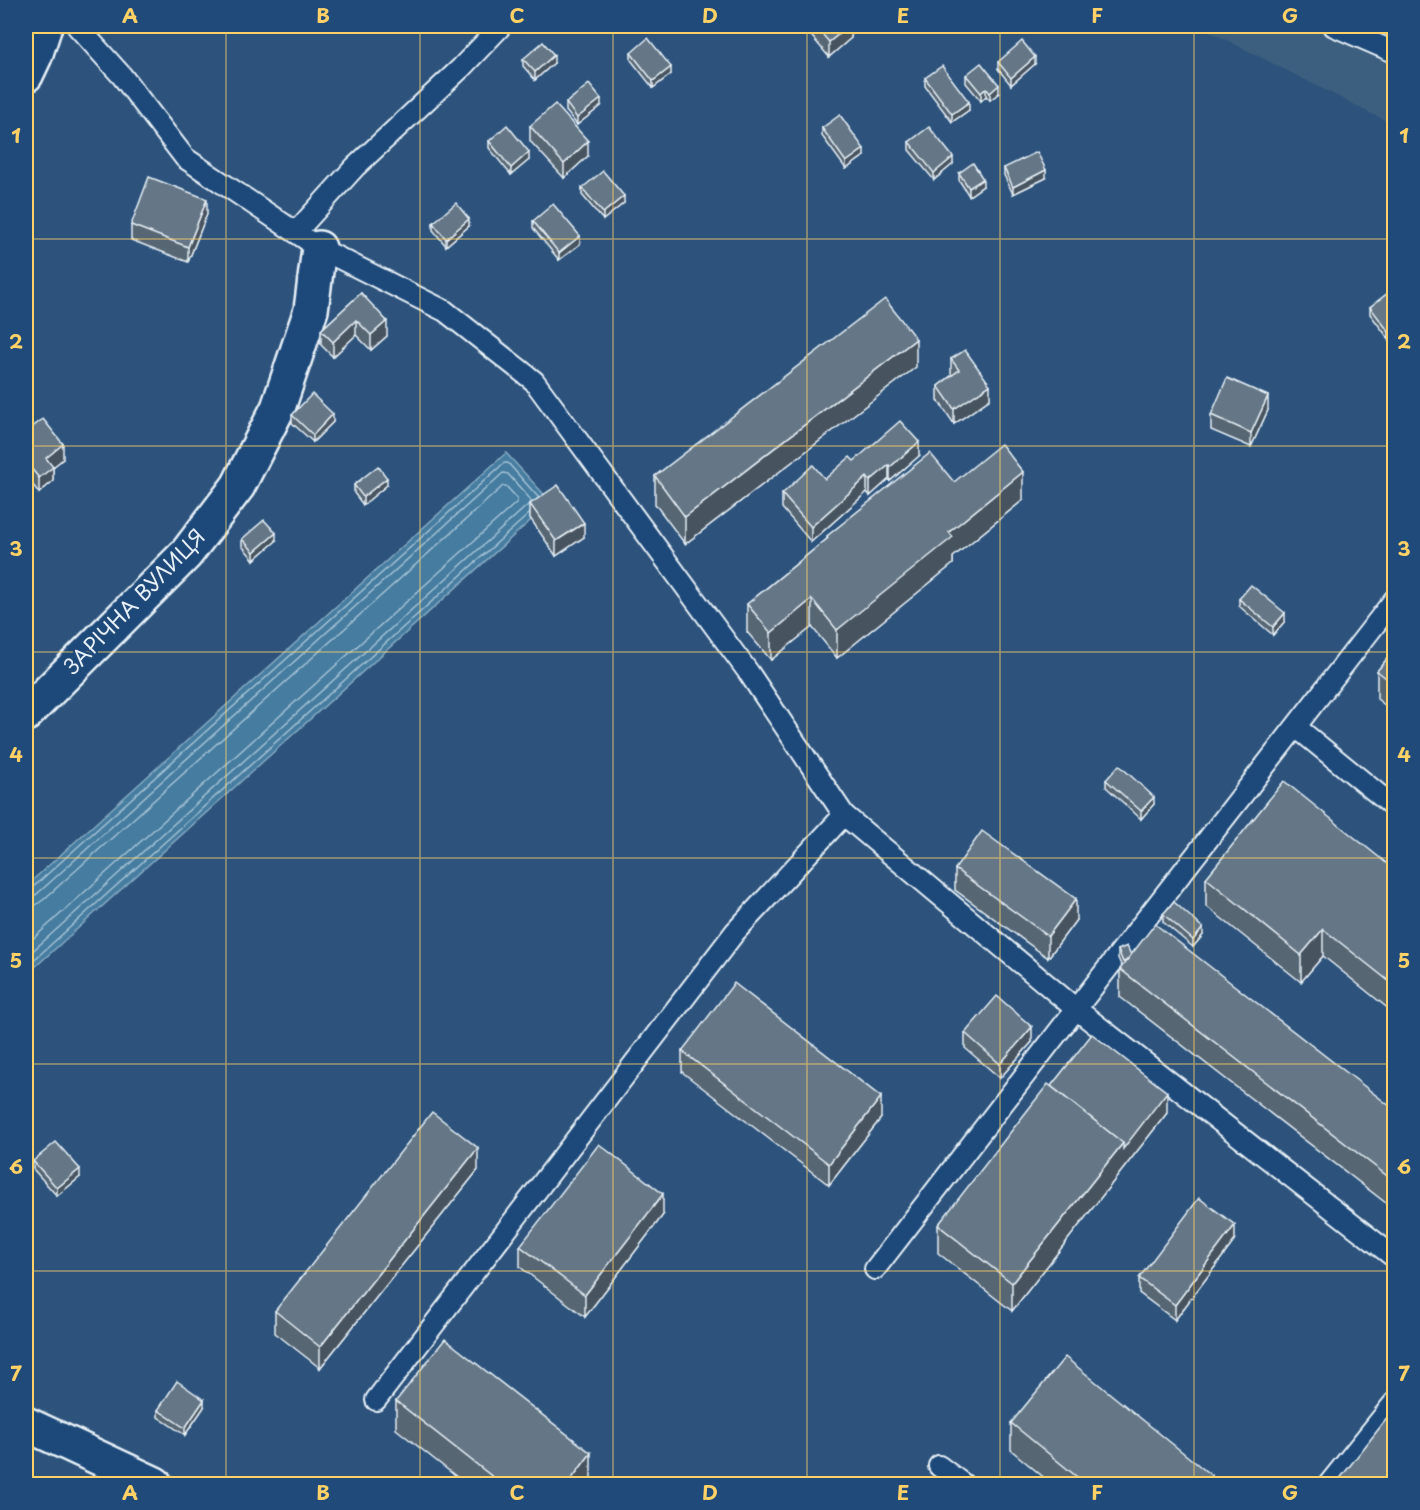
<svg xmlns="http://www.w3.org/2000/svg" width="1420" height="1510" font-family="'Playpen Sans',sans-serif">
<rect width="100%" height="100%" fill="#2d537c"/>
<filter id="ink" filterUnits="userSpaceOnUse"><feTurbulence type="fractalNoise" baseFrequency=".0167" numOctaves="2"/><feDisplacementMap in="SourceGraphic" scale="12" xChannelSelector="R" yChannelSelector="G"/><feConvolveMatrix kernelMatrix="1 2 1 2 8 2 1 2 1" color-interpolation-filters="sRGB"/></filter>
<g filter="url(#ink)">
<polygon fill="#3e5e7f" points="1199,26 1394,26 1394,125"/>
<polygon fill="#447ba0" stroke="#86aac3" stroke-width="1.5" points="506,453 551,502 26,975 26,886"/>
<g fill="none" stroke-linecap="round" stroke-linejoin="round">
<g stroke="#a6c2d5" stroke-width="1.5">
<polyline points="26,890 32,888 504,463 508,463 538,497"/>
<polyline points="26,897 31,897 37,894 503,473 508,474 530,499 531,502"/>
<polyline points="26,906 36,905 43,900 503,486 506,486 517,498 517,502 26,945"/>
<polyline points="26,957 529,504"/>
<polyline points="26,967 529,514"/>
</g>
<defs>
<g id="lane">
<polyline points="77,26 122,76 185,158 319,248 445,311 534,381 749,673 844,815 1076,1009 1394,1257"/>
<polyline points="1334,26 1394,52"/>
<polyline points="296,232 355,167 461,68 501,26"/>
<polyline points="1296,727 1394,807"/>
<polyline points="875,1269 1076,1009 1394,600"/>
<polyline points="376,1400 735,932 844,815"/>
<polyline points="939,1466 963,1484"/>
<polyline points="1329,1484 1394,1403"/>
</g>
<g id="street">
<polyline points="26,75 35,56 45,26"/>
<polyline points="26,714 186,554 238,486 278,408 311,310 319,248"/>
<polyline points="26,1424 155,1484"/>
</g>
</defs>
<use href="#lane" stroke="#e8f1f8" stroke-width="24"/>
<use href="#street" stroke="#e8f1f8" stroke-width="38"/>
<use href="#lane" stroke="#1f4a7a" stroke-width="20"/>
<use href="#street" stroke="#1f4a7a" stroke-width="33"/>
</g>
<g fill="#576673" stroke="#e8f1f8" stroke-width="1.5">
<polygon points="803,26 851,26 851,38 829,57"/>
<polygon points="631,53 671,74 653,88 631,60"/>
<polygon points="523,59 554,63 535,80 523,66"/>
<polygon points="998,62 1035,64 1011,85 998,69"/>
<polygon points="966,75 999,93 990,100 986,96 981,101 966,83"/>
<polygon points="925,78 969,110 952,122 925,86"/>
<polygon points="566,103 601,106 577,125 566,111"/>
<polygon points="530,126 588,156 564,178 530,141"/>
<polygon points="822,128 864,156 846,169 822,136"/>
<polygon points="489,141 529,160 511,175 489,148"/>
<polygon points="909,142 953,164 934,180 909,150"/>
<polygon points="1004,168 1046,178 1013,194 1004,175"/>
<polygon points="959,173 983,186 969,196 959,180"/>
<polygon points="582,188 624,203 603,220 582,195"/>
<polygon points="207,214 188,262 131,240 131,225"/>
<polygon points="533,221 580,244 559,260 533,228"/>
<polygon points="433,223 469,226 446,246 433,230"/>
<polygon points="1395,291 1389,339 1370,314 1370,307"/>
<polygon points="361,293 387,336 371,350 356,335 333,357 321,345 321,330"/>
<polygon points="951,359 990,399 954,424 938,400 938,386 952,375 951,374"/>
<polygon points="916,367 685,544 655,504 655,476"/>
<polygon points="1268,410 1251,447 1211,430 1211,415"/>
<polygon points="292,415 333,422 313,442 292,423"/>
<polygon points="26,429 63,459 53,467 53,481 39,493 26,476"/>
<polygon points="919,456 890,481 889,479 870,496 867,492 811,542 782,508 782,494 825,479 854,461"/>
<polygon points="954,482 1023,500 953,557 953,564 837,658 812,627 771,660 747,632 747,604 827,539 827,536"/>
<polygon points="354,485 387,485 363,505 354,493"/>
<polygon points="530,504 584,537 556,556 530,518"/>
<polygon points="242,539 276,541 254,560 242,546"/>
<polygon points="1239,599 1285,621 1273,635 1239,606"/>
<polygon points="1395,649 1395,713 1377,699 1377,671"/>
<polygon points="1106,780 1154,804 1141,819 1106,787"/>
<polygon points="955,869 1076,920 1048,958 955,890"/>
<polygon points="1395,870 1395,1014 1323,956 1301,982 1206,906 1206,878"/>
<polygon points="1163,914 1203,935 1193,947 1163,922"/>
<polygon points="1118,950 1131,955 1395,1110 1395,1210 1120,997 1120,969 1122,967 1118,958"/>
<polygon points="965,1033 1032,1042 1000,1078 965,1048"/>
<polygon points="682,1051 881,1118 829,1185 682,1072"/>
<polygon points="1051,1087 1167,1113 1012,1311 938,1253 938,1225"/>
<polygon points="33,1161 80,1177 57,1196 33,1169"/>
<polygon points="478,1170 320,1368 275,1333 275,1311"/>
<polygon points="663,1215 585,1317 520,1267 520,1246"/>
<polygon points="1235,1240 1175,1320 1139,1293 1139,1278"/>
<polygon points="396,1401 591,1481 588,1485 467,1485 396,1429"/>
<polygon points="204,1407 185,1435 158,1417 158,1410"/>
<polygon points="1011,1423 1212,1485 1053,1485 1011,1450"/>
</g>
<g fill="#47535e" stroke="#e8f1f8" stroke-width="1.5">
<polygon points="849,26 851,26 851,38 829,57 829,42"/>
<polygon points="554,55 554,63 535,80 535,72"/>
<polygon points="1035,57 1035,64 1011,85 1011,78"/>
<polygon points="671,67 671,74 653,88 653,81"/>
<polygon points="999,85 999,93 990,100 990,93"/>
<polygon points="986,88 986,96 981,101 981,93"/>
<polygon points="601,99 601,106 577,125 577,118"/>
<polygon points="969,102 969,110 952,122 952,114"/>
<polygon points="588,141 588,156 564,178 564,164"/>
<polygon points="864,149 864,156 846,169 846,162"/>
<polygon points="529,152 529,160 511,175 511,168"/>
<polygon points="953,157 953,164 934,180 934,173"/>
<polygon points="1046,170 1046,178 1013,194 1013,187"/>
<polygon points="983,179 983,186 969,196 969,188"/>
<polygon points="624,196 624,203 603,220 603,213"/>
<polygon points="207,199 207,214 188,262 188,247"/>
<polygon points="469,219 469,226 446,246 446,239"/>
<polygon points="580,236 580,244 559,260 559,253"/>
<polygon points="356,320 356,335 333,357 333,342"/>
<polygon points="387,321 387,336 371,350 371,335"/>
<polygon points="1395,328 1395,335 1389,339 1389,332"/>
<polygon points="916,339 916,367 685,544 685,517"/>
<polygon points="990,385 990,399 954,424 954,409"/>
<polygon points="1268,396 1268,410 1251,447 1251,433"/>
<polygon points="333,414 333,422 313,442 313,435"/>
<polygon points="919,442 919,456 890,481 890,467"/>
<polygon points="63,444 63,459 53,467 53,481 39,493 39,478 46,458"/>
<polygon points="889,465 889,479 870,496 870,481"/>
<polygon points="1023,472 1023,500 953,557 953,564 837,658 837,630 949,532"/>
<polygon points="867,477 867,492 811,542 811,527"/>
<polygon points="387,478 387,485 363,505 363,497"/>
<polygon points="584,523 584,537 556,556 556,541"/>
<polygon points="276,533 276,541 254,560 254,552"/>
<polygon points="812,599 812,627 771,660 771,633"/>
<polygon points="1285,613 1285,621 1273,635 1273,627"/>
<polygon points="1154,797 1154,804 1141,819 1141,811"/>
<polygon points="1076,899 1076,920 1048,958 1048,936"/>
<polygon points="1203,928 1203,935 1193,947 1193,940"/>
<polygon points="1323,929 1323,956 1301,982 1301,955"/>
<polygon points="1032,1027 1032,1042 1000,1078 1000,1064"/>
<polygon points="1167,1092 1167,1113 1012,1311 1012,1283 1123,1143"/>
<polygon points="881,1097 881,1118 829,1185 829,1164"/>
<polygon points="478,1148 478,1170 320,1368 320,1347"/>
<polygon points="80,1169 80,1177 57,1196 57,1188"/>
<polygon points="663,1194 663,1215 585,1317 585,1295"/>
<polygon points="1235,1225 1235,1240 1175,1320 1175,1305"/>
<polygon points="204,1400 204,1407 185,1435 185,1428"/>
<polygon points="591,1453 591,1481 588,1485 567,1485"/>
<polygon points="1212,1476 1212,1485 1205,1485"/>
</g>
<g fill="#657786" stroke="#e8f1f8" stroke-width="1.5">
<polygon points="815,26 849,26 829,42"/>
<polygon points="648,38 671,67 653,81 631,53"/>
<polygon points="1022,41 1035,57 1011,78 998,62"/>
<polygon points="543,42 554,55 535,72 523,59"/>
<polygon points="981,63 999,85 990,93 986,88 981,93 966,75"/>
<polygon points="942,66 969,102 952,114 925,78"/>
<polygon points="589,84 601,99 577,118 566,103"/>
<polygon points="555,104 588,141 564,164 530,126"/>
<polygon points="840,115 864,149 846,162 822,128"/>
<polygon points="507,125 529,152 511,168 489,141"/>
<polygon points="929,127 953,157 934,173 909,142"/>
<polygon points="1037,152 1046,170 1013,187 1004,168"/>
<polygon points="973,163 983,179 969,188 959,173"/>
<polygon points="603,171 624,196 603,213 582,188"/>
<polygon points="149,177 207,199 188,247 131,225"/>
<polygon points="456,203 469,219 446,239 433,223"/>
<polygon points="553,204 580,236 559,253 533,221"/>
<polygon points="1393,289 1395,291 1395,328 1389,332 1370,307"/>
<polygon points="361,293 387,321 371,335 356,320 333,342 321,330"/>
<polygon points="885,299 916,339 685,517 655,476"/>
<polygon points="965,350 990,385 954,409 938,386 959,370 951,359"/>
<polygon points="1227,378 1268,396 1251,433 1211,415"/>
<polygon points="312,394 333,414 313,435 292,415"/>
<polygon points="43,419 63,444 46,458 53,467 39,478 26,462 26,429 27,431"/>
<polygon points="900,421 919,442 890,467 889,465 870,481 867,477 811,527 782,494 813,465 825,479 850,457 854,461"/>
<polygon points="1001,444 1023,472 949,532 953,537 837,630 812,599 771,633 747,604 828,538 827,536 930,453 954,482"/>
<polygon points="378,466 387,478 363,497 354,485"/>
<polygon points="558,485 584,523 556,541 530,504"/>
<polygon points="264,520 276,533 254,552 242,539"/>
<polygon points="1251,585 1285,613 1273,627 1239,599"/>
<polygon points="1395,649 1395,685 1377,671"/>
<polygon points="1119,765 1154,797 1141,811 1106,780"/>
<polygon points="1284,781 1395,870 1395,986 1323,929 1301,955 1206,878"/>
<polygon points="982,831 1076,899 1048,936 955,869"/>
<polygon points="1174,902 1203,928 1193,940 1163,914"/>
<polygon points="1155,924 1395,1110 1395,1182 1120,969"/>
<polygon points="1127,946 1131,955 1126,961 1123,962 1118,950"/>
<polygon points="734,983 881,1097 829,1164 682,1051"/>
<polygon points="997,996 1032,1027 1000,1064 965,1033"/>
<polygon points="1092,1034 1167,1092 1123,1149 1123,1143 1051,1086"/>
<polygon points="1048,1084 1123,1143 1012,1283 938,1225"/>
<polygon points="432,1112 478,1148 320,1347 275,1311"/>
<polygon points="56,1142 80,1169 57,1188 33,1161"/>
<polygon points="599,1144 663,1194 585,1295 520,1246"/>
<polygon points="1199,1198 1235,1225 1175,1305 1139,1278"/>
<polygon points="445,1339 591,1453 567,1485 503,1485 396,1401"/>
<polygon points="1065,1357 1212,1476 1205,1485 1087,1485 1011,1423"/>
<polygon points="177,1381 204,1400 185,1428 158,1410"/>
<polygon points="1395,1408 1395,1485 1335,1485"/>
<polygon points="110,1477 123,1485 104,1485"/>
</g>
</g>
<path fill="none" stroke="#ffd166" stroke-width="1.5" stroke-opacity="0.55" d="M226 26V1484M420 26V1484M613 26V1484M807 26V1484M1000 26V1484M1194 26V1484M26 239H1394M26 446H1394M26 652H1394M26 858H1394M26 1064H1394M26 1271H1394"/>
<g text-anchor="middle" stroke-width="4.5" stroke-linejoin="round" paint-order="stroke">
<g font-size="21" fill="#e8f1f8" stroke="#1f4a7a">
<text transform="translate(135 602) rotate(-46)" y="7">ЗАРІЧНА ВУЛИЦЯ</text>
</g>
</g>
<rect width="1420" height="1510" fill="none" stroke="#1f4a7a" stroke-width="66"/>
<rect x="33" y="33" width="1354" height="1444" fill="none" stroke="#ffd166" stroke-width="2"/>
<g font-size="20" text-anchor="middle" font-weight="bold" fill="#ffd166">
<text x="130" y="23">A</text>
<text x="323" y="23">B</text>
<text x="517" y="23">C</text>
<text x="710" y="23">D</text>
<text x="903" y="23">E</text>
<text x="1097" y="23">F</text>
<text x="1290" y="23">G</text>
<text x="16" y="143">1</text>
<text x="1404" y="143">1</text>
<text x="16" y="349">2</text>
<text x="1404" y="349">2</text>
<text x="16" y="556">3</text>
<text x="1404" y="556">3</text>
<text x="16" y="762">4</text>
<text x="1404" y="762">4</text>
<text x="16" y="968">5</text>
<text x="1404" y="968">5</text>
<text x="16" y="1174">6</text>
<text x="1404" y="1174">6</text>
<text x="16" y="1381">7</text>
<text x="1404" y="1381">7</text>
<text x="130" y="1500">A</text>
<text x="323" y="1500">B</text>
<text x="517" y="1500">C</text>
<text x="710" y="1500">D</text>
<text x="903" y="1500">E</text>
<text x="1097" y="1500">F</text>
<text x="1290" y="1500">G</text>
</g>
</svg>
